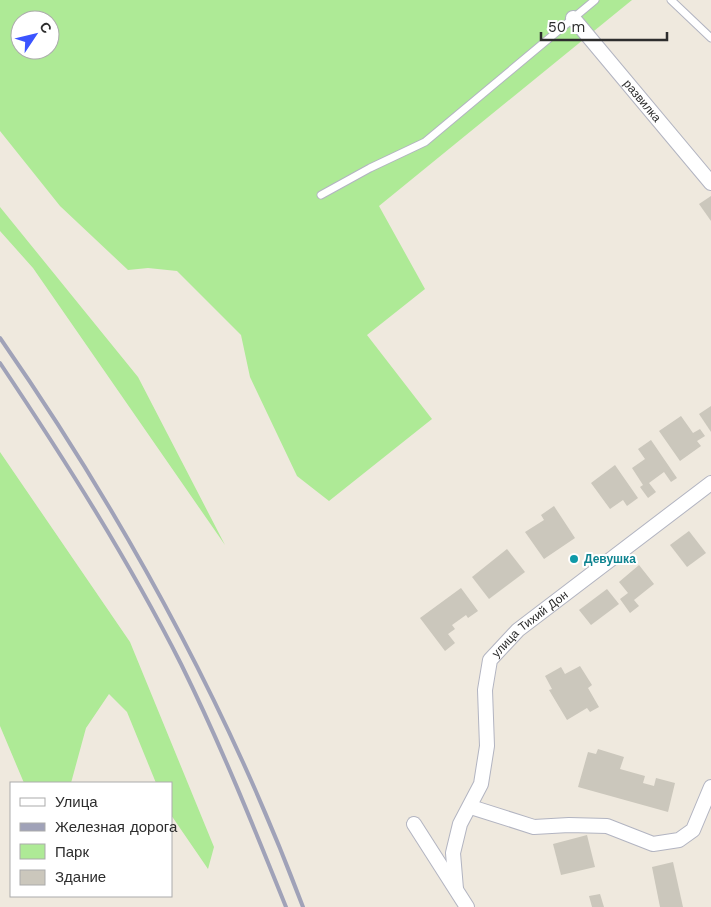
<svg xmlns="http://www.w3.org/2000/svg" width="711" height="907" font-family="'Work Sans',sans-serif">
<rect width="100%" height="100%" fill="#efe9de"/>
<g fill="#aeea96" fill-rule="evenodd">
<path d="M0 0H632L379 206 425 289 367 335 432 419 329 501 297 476 250 377 241 335 177 271 148 268 128 270 60 206 0 131ZM20 20H50V50H20Z"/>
<polygon points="0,207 138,377 225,545 33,268 0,231"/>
<polygon points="0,452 130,642 214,847 208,869 171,815 171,783 156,783 127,712 109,694 86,728 71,783 24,783 0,726"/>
</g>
<g fill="#cbc7bc">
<polygon points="711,196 711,221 699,204"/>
<polygon points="711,406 711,432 699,414"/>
<polygon points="681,416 693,433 700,429 705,436 697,441 701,446 680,461 659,431"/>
<polygon points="651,440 677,478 671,482 664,472 649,483 656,492 648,498 640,487 643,485 632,468 645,459 638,449"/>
<polygon points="615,465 638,498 627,506 623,500 610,509 591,483"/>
<polygon points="554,506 575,538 544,559 525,532 544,520 541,515"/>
<polygon points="689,531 706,553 687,567 670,545"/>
<polygon points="507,549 525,572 489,599 472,577"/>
<polygon points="639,565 654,584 634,600 639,606 630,613 620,599 628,593 619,582"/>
<polygon points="461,588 478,611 468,618 466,615 452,625 455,629 448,634 455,643 445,651 420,618"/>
<polygon points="607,589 619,604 591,625 579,610"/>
<polygon points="580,666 592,685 588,688 599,707 590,712 587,708 567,720 549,690 552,689 545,676 561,667 565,674"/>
<polygon points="598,749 624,757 620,769 645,776 643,783 654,786 656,778 675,783 668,812 578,787 588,752 596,754"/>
<polygon points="587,835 595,867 561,875 553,844"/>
<polygon points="673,862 683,907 660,907 652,867"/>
<polygon points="600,894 604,907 592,907 589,896"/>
</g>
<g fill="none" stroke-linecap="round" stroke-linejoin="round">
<defs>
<g id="service">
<polyline points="671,0 711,38"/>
<polyline points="321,195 370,168 425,142 595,0"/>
</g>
<g id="minor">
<path id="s1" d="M573 18 711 183"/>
<polyline points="471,807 534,827 569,825 607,826 653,844 679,840 693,830 711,787"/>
<polyline points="414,824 467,907"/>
<path id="s2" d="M456 889 453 853 460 824 481 784 487 746 485 690 490 660 518 630 711 483"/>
</g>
</defs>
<use href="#service" stroke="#b2b4c1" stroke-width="9"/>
<use href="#minor" stroke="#b2b4c1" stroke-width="16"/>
<use href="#service" stroke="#fff" stroke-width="7"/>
<use href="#minor" stroke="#fff" stroke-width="14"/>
<g stroke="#a0a2b8" stroke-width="4">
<path d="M0 338C123 515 227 705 303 907"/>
<path d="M0 363C65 460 128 559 181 664 220 743 253 825 286 907"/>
</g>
</g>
<circle fill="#0f9aa8" stroke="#fff" stroke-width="2" cx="574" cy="559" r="5"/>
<g text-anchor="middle" stroke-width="4" stroke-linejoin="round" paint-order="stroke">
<g font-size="12" fill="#2d2d2d" stroke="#fff">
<text dy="4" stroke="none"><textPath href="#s1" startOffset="108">развилка</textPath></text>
<text dy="4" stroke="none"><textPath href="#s2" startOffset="290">улица Тихий Дон</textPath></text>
</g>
<g font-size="12" font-weight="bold" fill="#0d838f" stroke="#fff" text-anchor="start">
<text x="584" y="563">Девушка</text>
</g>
</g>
<rect x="10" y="782" width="162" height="115" fill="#ffffff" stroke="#ababab"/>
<rect x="20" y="798" width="25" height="8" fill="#ffffff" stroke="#ababab"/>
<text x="55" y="807" font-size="15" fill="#2d2d2d">Улица</text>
<rect x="20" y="823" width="25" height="8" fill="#a0a2b8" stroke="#ababab"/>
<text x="55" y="832" font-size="15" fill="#2d2d2d">Железная дорога</text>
<rect x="20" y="844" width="25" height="15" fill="#aeea96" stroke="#ababab"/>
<text x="55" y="857" font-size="15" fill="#2d2d2d">Парк</text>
<rect x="20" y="870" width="25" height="15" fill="#cbc7bc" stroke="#ababab"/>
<text x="55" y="882" font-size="15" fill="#2d2d2d">Здание</text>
<g transform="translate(35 35) rotate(55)"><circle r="24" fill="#ffffff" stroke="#ababab"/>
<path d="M0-4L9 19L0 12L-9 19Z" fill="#3b54ff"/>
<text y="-8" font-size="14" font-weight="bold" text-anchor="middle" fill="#2d2d2d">С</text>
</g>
<path d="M541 32v8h126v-8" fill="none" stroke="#2d2d2d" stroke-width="2.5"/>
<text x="548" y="32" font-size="15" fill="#2d2d2d" stroke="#ffffff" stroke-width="4" paint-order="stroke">50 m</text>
</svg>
